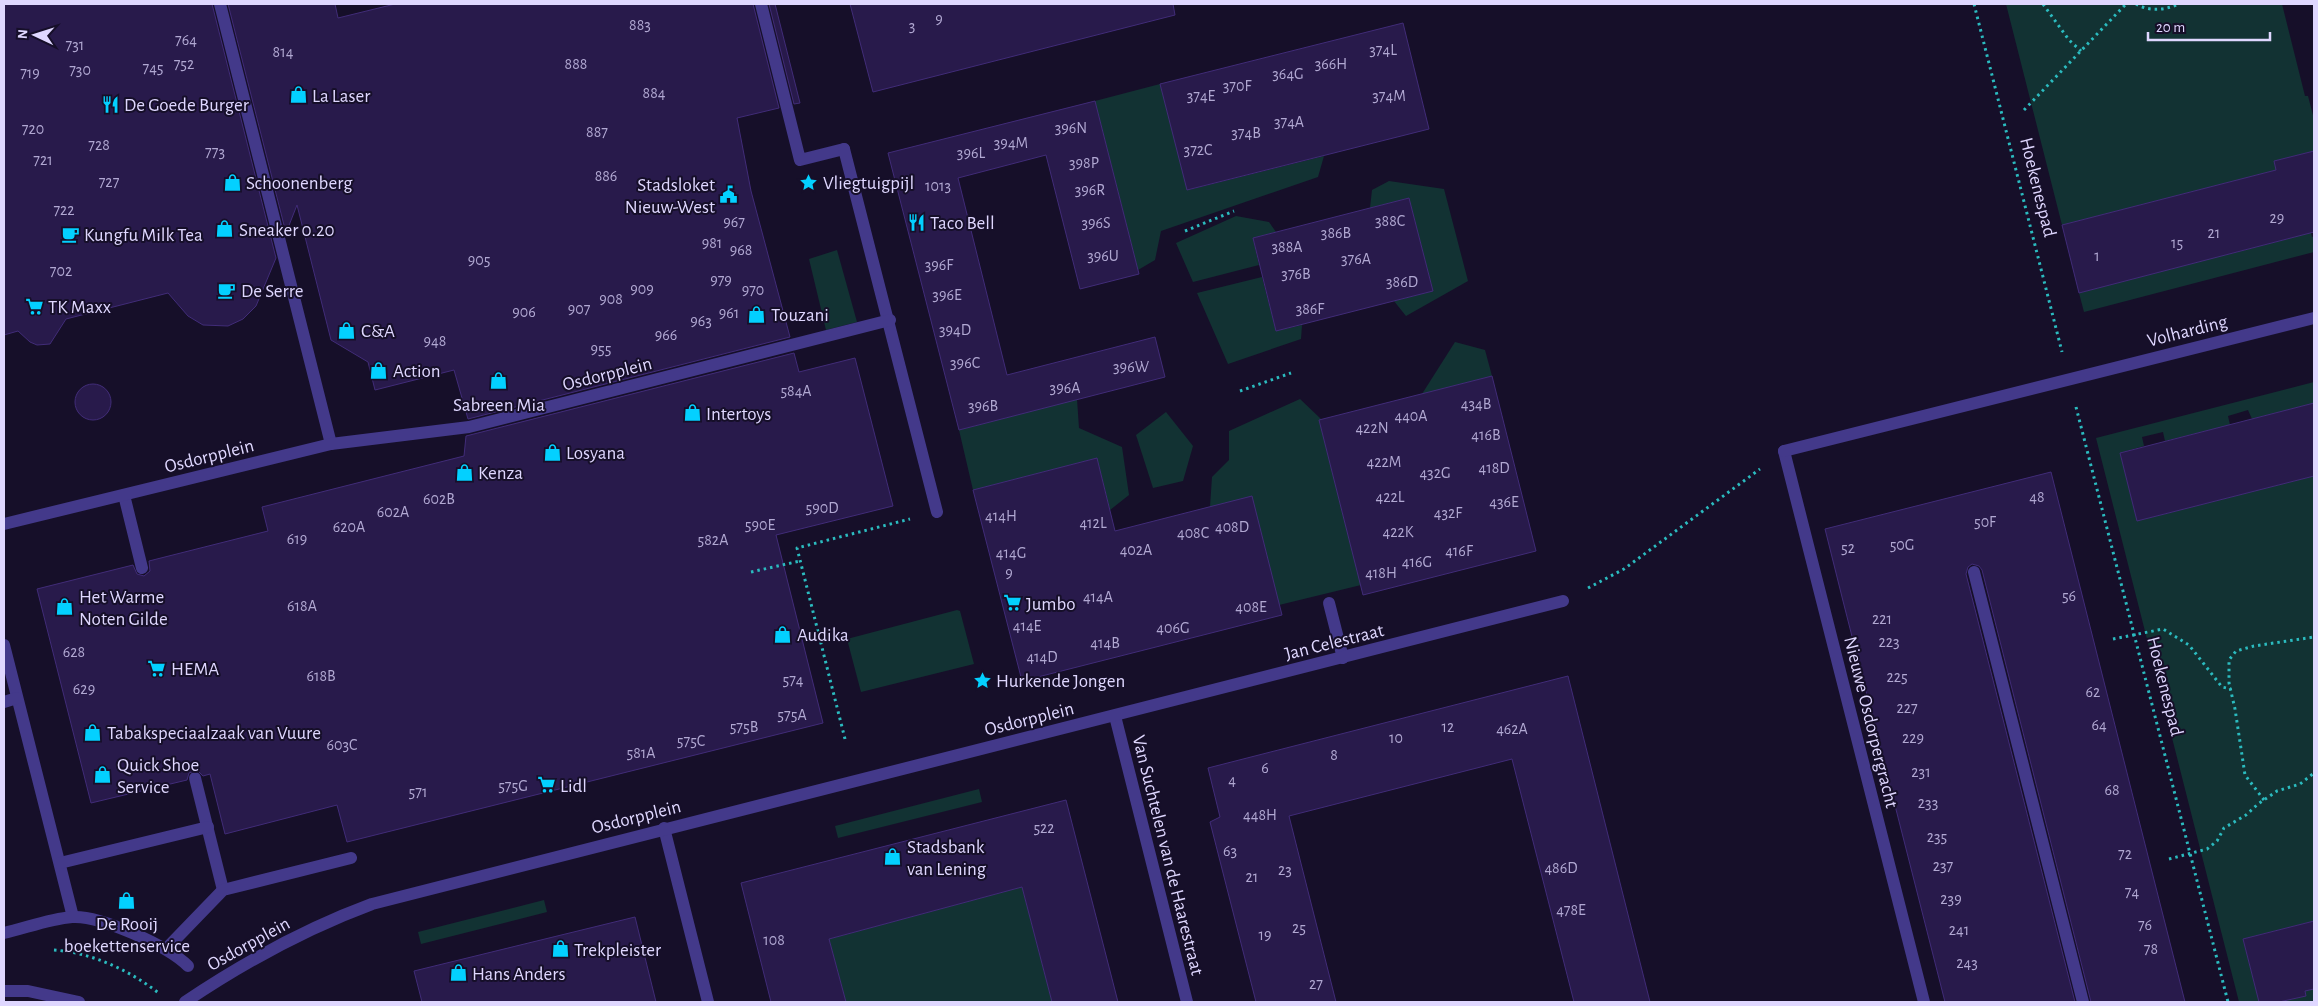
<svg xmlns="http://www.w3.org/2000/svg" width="2318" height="1006" font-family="'Alegreya Sans',sans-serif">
<rect width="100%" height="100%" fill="#160f29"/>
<g fill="#123233">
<polygon points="2006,4 2282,4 2305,96 2308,96 2314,119 2314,151 2274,161 2276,170 2062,225"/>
<polygon points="1160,84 1188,190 1324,156 1318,177 1161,231 1155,260 1138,270 1095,101"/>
<polygon points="1389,181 1444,189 1468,281 1406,316 1394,301 1433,291 1409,198 1370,208 1372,190"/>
<polygon points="1236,216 1269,222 1276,232 1253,238 1259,265 1193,282 1176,243"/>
<polygon points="2310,229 2312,237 2314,236 2314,252 2084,312 2079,293 2209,259 2225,251 2226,255 2295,237 2294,233"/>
<polygon points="837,250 857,322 826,330 809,259"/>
<polygon points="1262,277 1276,331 1302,325 1301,339 1228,364 1197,293"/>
<polygon points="1455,342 1485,350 1492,376 1422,394"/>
<polygon points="2314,382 2314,403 2252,419 2248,410 2228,416 2230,425 2165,441 2163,432 2142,437 2144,446 2120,453 2137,521 2314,476 2314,921 2243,939 2259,1002 2239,1002 2096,438"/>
<polygon points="1077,399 1079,428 1122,447 1129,495 1110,510 1097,458 973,490 959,430"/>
<polygon points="1300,399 1321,419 1319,420 1361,585 1279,605 1210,507 1212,477 1229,460 1229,431"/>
<polygon points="1166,412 1193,446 1183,481 1153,488 1136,435"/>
<polygon points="957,610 960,611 974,664 861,692 847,639"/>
<polygon points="979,789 982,802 838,838 835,826"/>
<polygon points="1022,887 1052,1002 846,1002 829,939"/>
<polygon points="544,900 547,912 421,944 418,932"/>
<polygon points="2314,989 2314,1002 2279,1002 2306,996 2305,991"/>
</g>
<g fill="#281a4b" stroke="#412c78">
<polygon points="4,4 212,4 276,258 256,306 243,319 228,326 203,325 188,316 168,293 66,319 50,344 37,345 30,342 18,331 4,335"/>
<polygon points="228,4 335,4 338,18 395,4 753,4 779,108 737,118 751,191 790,337 468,419 454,370 375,390 368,362 331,340 297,205 286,233"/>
<polygon points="769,4 775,4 800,103 794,104"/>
<polygon points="850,4 1173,4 1175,15 873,92"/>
<polygon points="1403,23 1429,129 1187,190 1160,84"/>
<polygon points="1095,101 1139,274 1080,289 1046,155 958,178 1007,375 1155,337 1165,377 959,430 888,153"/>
<polygon points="2314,151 2314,232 2079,293 2062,225 2276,170 2274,161"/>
<polygon points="1409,198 1433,291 1276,331 1253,238"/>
<polygon points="794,353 799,372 855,358 893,506 776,535 823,723 347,842 337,805 225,834 210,774 203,776 197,770 189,773 187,780 91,803 37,589 133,565 137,574 144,576 150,571 149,561 268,531 262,507 464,456 466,436"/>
<polygon points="1492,376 1536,551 1363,595 1319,420"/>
<circle cx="93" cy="402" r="18"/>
<polygon points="2314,403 2314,476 2137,521 2120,453"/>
<polygon points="1097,458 1115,531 1252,496 1282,615 1022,681 973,490"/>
<polygon points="2051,472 2150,864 2185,1002 2091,1002 1982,570 1979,566 1972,564 1968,567 1966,574 2075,1002 1945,1002 1843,601 1825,529"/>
<polygon points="1568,676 1650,1002 1574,1002 1512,759 1289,816 1336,1002 1256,1002 1210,822 1220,817 1208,768"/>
<polygon points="1066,800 1118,1002 1052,1002 1022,887 829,939 846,1002 771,1002 741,883"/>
<polygon points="635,917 656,1002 422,1002 414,971"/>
<polygon points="2314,921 2314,989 2305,991 2306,996 2279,1002 2259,1002 2243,939"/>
</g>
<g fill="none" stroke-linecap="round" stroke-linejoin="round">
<g stroke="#2bbbbf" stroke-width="3" stroke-dasharray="2.5 4" stroke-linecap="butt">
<polyline points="1974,4 2062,352"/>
<polyline points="2043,4 2069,40 2081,51"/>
<path d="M2136 4C2150 12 2165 10 2179 4"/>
<polyline points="2024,110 2126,4"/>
<polyline points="1185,231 1234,211"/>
<polyline points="1240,391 1291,373"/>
<polyline points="2076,407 2228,1002"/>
<polyline points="751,572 800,561"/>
<polyline points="1588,588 1624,569 1760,469"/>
<polyline points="2113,639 2163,629 2189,645 2222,687 2231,689"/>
<polyline points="845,739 797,548 910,519"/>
<polyline points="2264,800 2245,775 2235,709 2229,683 2229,660 2236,651 2254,646 2314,637"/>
<polyline points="2169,859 2207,849 2217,841 2224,828 2246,815 2258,804 2277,791 2300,784 2314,773"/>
<path d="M54 950C93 953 129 970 160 994"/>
</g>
<g stroke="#43398a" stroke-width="12">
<polyline points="761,4 800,160 844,149"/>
<polyline points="1974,572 2083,1002"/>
<polyline points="1329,603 1343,658"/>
</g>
<g stroke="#43398a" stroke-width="12">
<polyline points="220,4 331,444"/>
<polyline points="844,149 937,512"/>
<polyline points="1784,451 1924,1002"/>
<polyline points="124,495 142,568"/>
<polyline points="4,524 331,444 469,427 890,320"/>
<polyline points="4,645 73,917"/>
<polyline points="4,702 17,698"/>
<polyline points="195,778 223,890"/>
<polyline points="60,863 208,827"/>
<path d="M4 933C26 928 49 919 72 917 100 915 168 946 188 966"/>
<polyline points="166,949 223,890 351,858"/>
</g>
<g stroke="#43398a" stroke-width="12">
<polyline points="1784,451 2314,318"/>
<polyline points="1115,716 1187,1002"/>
<polyline points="664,828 708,1002"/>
<path d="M185 1002C243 963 307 928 372 904L1563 601"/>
</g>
<polyline stroke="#43398a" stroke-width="12" points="4,991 28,991 79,1002"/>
</g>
<defs>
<symbol id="shop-bare" viewBox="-9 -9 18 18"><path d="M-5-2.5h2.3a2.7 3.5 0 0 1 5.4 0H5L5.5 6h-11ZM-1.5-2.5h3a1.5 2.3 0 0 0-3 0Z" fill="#03d0ff" stroke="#160f29" stroke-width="2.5" paint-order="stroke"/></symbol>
<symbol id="restaurant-bare" viewBox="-9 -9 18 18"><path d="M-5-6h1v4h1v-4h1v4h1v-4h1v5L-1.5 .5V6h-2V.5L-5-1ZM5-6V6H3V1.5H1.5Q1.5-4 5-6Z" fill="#03d0ff" stroke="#160f29" stroke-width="2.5" paint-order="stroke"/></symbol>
<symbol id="sight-bare" viewBox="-9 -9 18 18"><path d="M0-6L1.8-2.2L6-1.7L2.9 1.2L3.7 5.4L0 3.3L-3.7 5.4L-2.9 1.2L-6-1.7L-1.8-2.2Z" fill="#03d0ff" stroke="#160f29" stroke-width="2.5" paint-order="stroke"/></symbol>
<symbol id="civic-bare" viewBox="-9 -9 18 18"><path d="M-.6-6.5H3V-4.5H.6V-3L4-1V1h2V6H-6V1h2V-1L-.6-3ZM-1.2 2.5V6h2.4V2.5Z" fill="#03d0ff" stroke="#160f29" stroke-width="2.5" paint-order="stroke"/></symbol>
<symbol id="cafe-bare" viewBox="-9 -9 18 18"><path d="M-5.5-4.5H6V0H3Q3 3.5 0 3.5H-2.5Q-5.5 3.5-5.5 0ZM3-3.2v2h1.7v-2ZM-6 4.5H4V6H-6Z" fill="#03d0ff" stroke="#160f29" stroke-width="2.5" paint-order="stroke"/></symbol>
<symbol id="supermarket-bare" viewBox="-9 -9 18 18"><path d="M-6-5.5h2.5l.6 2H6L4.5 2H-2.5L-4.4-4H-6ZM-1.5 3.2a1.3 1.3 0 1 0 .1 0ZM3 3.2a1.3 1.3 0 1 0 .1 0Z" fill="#03d0ff" stroke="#160f29" stroke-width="2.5" paint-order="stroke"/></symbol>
</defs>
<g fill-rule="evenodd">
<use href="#shop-bare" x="286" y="82" width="25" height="25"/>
<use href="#restaurant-bare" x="98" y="92" width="25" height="25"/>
<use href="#shop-bare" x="220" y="170" width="25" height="25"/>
<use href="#sight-bare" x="796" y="170" width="25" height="25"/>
<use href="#civic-bare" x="716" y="182" width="25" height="25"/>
<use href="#restaurant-bare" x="904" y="210" width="25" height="25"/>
<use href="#shop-bare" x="212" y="216" width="25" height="25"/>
<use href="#cafe-bare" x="58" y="222" width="25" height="25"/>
<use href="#cafe-bare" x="214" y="278" width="25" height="25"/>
<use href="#supermarket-bare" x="22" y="294" width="25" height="25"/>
<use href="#shop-bare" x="744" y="302" width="25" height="25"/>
<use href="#shop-bare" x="334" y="318" width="25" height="25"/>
<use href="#shop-bare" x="366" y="358" width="25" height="25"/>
<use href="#shop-bare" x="486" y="368" width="25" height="25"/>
<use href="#shop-bare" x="680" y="400" width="25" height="25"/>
<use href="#shop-bare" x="540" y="440" width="25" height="25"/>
<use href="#shop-bare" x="452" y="460" width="25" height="25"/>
<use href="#supermarket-bare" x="1000" y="590" width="25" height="25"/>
<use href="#shop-bare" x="52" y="594" width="25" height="25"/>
<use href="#shop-bare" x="770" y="622" width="25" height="25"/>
<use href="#supermarket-bare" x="144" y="656" width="25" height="25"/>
<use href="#sight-bare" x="970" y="668" width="25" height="25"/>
<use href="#shop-bare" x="80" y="720" width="25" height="25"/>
<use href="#shop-bare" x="90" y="762" width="25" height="25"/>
<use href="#supermarket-bare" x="534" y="772" width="25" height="25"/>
<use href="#shop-bare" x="880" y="844" width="25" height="25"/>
<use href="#shop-bare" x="114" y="888" width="25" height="25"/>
<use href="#shop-bare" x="548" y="936" width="25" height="25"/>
<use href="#shop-bare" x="446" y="960" width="25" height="25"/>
</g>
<g text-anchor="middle" stroke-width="4" stroke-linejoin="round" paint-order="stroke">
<g font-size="16" fill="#b1a8d2">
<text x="939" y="24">9</text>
<text x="640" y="30">883</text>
<text x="912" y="31">3</text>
<text x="186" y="45">764</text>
<text x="75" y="50">731</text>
<text x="1383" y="55">374L</text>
<text x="283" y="57">814</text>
<text x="184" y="69">752</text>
<text x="576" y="69">888</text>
<text x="1331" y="69">366H</text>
<text x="153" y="73">745</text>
<text x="80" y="75">730</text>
<text x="30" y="78">719</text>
<text x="1288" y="79">364G</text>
<text x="1237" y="91">370F</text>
<text x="654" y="98">884</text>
<text x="1201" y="101">374E</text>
<text x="1389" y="101">374M</text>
<text x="1289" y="127">374A</text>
<text x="1071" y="133">396N</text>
<text x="33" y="134">720</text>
<text x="597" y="137">887</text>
<text x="1246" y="138">374B</text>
<text x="1011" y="148">394M</text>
<text x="99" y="150">728</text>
<text x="1198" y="155">372C</text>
<text x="215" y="157">773</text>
<text x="971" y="158">396L</text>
<text x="43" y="165">721</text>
<text x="1084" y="168">398P</text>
<text x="606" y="181">886</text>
<text x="109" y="187">727</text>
<text x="938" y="191">1013</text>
<text x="1090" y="195">396R</text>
<text x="64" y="215">722</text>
<text x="2277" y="223">29</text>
<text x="1390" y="226">388C</text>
<text x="734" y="227">967</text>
<text x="1096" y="228">396S</text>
<text x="1336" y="238">386B</text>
<text x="2214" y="238">21</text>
<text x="712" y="248">981</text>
<text x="2177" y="248">15</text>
<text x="1287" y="252">388A</text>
<text x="741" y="255">968</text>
<text x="1103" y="261">396U</text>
<text x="2097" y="261">1</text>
<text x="1356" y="264">376A</text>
<text x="479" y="265">905</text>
<text x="939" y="270">396F</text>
<text x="61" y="276">702</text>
<text x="1296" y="279">376B</text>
<text x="721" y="285">979</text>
<text x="1402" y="287">386D</text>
<text x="642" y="294">909</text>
<text x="753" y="295">970</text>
<text x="947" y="300">396E</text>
<text x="611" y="304">908</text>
<text x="579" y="314">907</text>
<text x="1310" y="314">386F</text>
<text x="524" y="317">906</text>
<text x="729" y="318">961</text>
<text x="701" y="326">963</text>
<text x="955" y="335">394D</text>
<text x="666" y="340">966</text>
<text x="435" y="346">948</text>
<text x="601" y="354">955</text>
<text x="965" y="368">396C</text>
<text x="1131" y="372">396W</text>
<text x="1065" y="393">396A</text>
<text x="796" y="396">584A</text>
<text x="1476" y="409">434B</text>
<text x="983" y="411">396B</text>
<text x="1411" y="421">440A</text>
<text x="1372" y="433">422N</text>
<text x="1486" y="440">416B</text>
<text x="1384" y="467">422M</text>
<text x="1494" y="473">418D</text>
<text x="1435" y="478">432G</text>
<text x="1390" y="502">422L</text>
<text x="2037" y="502">48</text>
<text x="439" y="504">602B</text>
<text x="1504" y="507">436E</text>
<text x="822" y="513">590D</text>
<text x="393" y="517">602A</text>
<text x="1448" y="518">432F</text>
<text x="1001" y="521">414H</text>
<text x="1985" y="527">50F</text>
<text x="1093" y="528">412L</text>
<text x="760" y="530">590E</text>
<text x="349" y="532">620A</text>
<text x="1232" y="532">408D</text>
<text x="1398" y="537">422K</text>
<text x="1193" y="538">408C</text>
<text x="297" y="544">619</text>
<text x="713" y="545">582A</text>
<text x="1902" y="550">50G</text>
<text x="1848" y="553">52</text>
<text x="1136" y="555">402A</text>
<text x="1459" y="556">416F</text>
<text x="1011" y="558">414G</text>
<text x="1417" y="567">416G</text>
<text x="1009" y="578">9</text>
<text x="1381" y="578">418H</text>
<text x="2069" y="601">56</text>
<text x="1098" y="602">414A</text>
<text x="302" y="611">618A</text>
<text x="1251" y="612">408E</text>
<text x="1882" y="624">221</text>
<text x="1027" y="631">414E</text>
<text x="1173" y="633">406G</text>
<text x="1889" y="647">223</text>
<text x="1105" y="648">414B</text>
<text x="74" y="657">628</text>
<text x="1042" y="662">414D</text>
<text x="321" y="681">618B</text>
<text x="1897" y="682">225</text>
<text x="793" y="685">574</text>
<text x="84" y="694">629</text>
<text x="2093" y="697">62</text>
<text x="1907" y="713">227</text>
<text x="792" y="720">575A</text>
<text x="2099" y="730">64</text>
<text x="744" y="732">575B</text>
<text x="1448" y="732">12</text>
<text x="1512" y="734">462A</text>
<text x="1396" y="743">10</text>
<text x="1913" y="743">229</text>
<text x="691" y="746">575C</text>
<text x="342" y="750">603C</text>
<text x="641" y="758">581A</text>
<text x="1334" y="760">8</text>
<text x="1265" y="773">6</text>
<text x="1921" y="777">231</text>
<text x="1232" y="785">4</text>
<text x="513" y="791">575G</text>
<text x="2112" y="795">68</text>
<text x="418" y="797">571</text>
<text x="1928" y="808">233</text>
<text x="1260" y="820">448H</text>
<text x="1044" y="833">522</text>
<text x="1937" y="842">235</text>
<text x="1230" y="856">63</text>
<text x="2125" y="859">72</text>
<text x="1943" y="871">237</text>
<text x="1561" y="873">486D</text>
<text x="1285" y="875">23</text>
<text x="1252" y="882">21</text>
<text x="2132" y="897">74</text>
<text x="1951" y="904">239</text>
<text x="1571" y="915">478E</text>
<text x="2145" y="930">76</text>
<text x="1299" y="933">25</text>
<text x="1959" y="935">241</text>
<text x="1265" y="940">19</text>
<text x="774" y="945">108</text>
<text x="2151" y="954">78</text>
<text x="1967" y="968">243</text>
<text x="1316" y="989">27</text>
</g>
<g font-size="19" fill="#dfd7ff" stroke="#160f29" text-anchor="start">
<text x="312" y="102">La Laser</text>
<text x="124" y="111">De Goede Burger</text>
<text x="246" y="189">Schoonenberg</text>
<text x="823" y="189">Vliegtuigpijl</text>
<text x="715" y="191" text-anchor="end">Stadsloket<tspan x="715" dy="22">Nieuw-West</tspan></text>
<text x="930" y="229">Taco Bell</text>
<text x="239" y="236">Sneaker 0.20</text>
<text x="84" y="241">Kungfu Milk Tea</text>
<text x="241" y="297">De Serre</text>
<text x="48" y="313">TK Maxx</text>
<text x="771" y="321">Touzani</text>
<text x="361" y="337">C&amp;A</text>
<text x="393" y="377">Action</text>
<text x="499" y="411" text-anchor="middle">Sabreen Mia</text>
<text x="706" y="420">Intertoys</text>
<text x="566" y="459">Losyana</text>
<text x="478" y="479">Kenza</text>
<text x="79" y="603">Het Warme<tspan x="79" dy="22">Noten Gilde</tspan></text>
<text x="1026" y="610">Jumbo</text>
<text x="797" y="641">Audika</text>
<text x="171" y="675">HEMA</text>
<text x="996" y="687">Hurkende Jongen</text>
<text x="107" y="739">Tabakspeciaalzaak van Vuure</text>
<text x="117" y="771">Quick Shoe<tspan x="117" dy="22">Service</tspan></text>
<text x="560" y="792">Lidl</text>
<text x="907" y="853">Stadsbank<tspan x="907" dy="22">van Lening</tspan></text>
<text x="127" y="930" text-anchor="middle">De Rooij<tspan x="127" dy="22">boekettenservice</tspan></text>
<text x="574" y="956">Trekpleister</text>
<text x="472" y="980">Hans Anders</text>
</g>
<g font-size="19" fill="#dfd7ff" stroke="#160f29">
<text transform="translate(2039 187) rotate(76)" y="7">Hoekenespad</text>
<text transform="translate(2187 330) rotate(-14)" y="7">Volharding</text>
<text transform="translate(607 373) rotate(-14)" y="7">Osdorpplein</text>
<text transform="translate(209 455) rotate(-14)" y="7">Osdorpplein</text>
<text transform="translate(1334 641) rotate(-14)" y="7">Jan Celestraat</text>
<text transform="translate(2166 686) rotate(76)" y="7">Hoekenespad</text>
<text transform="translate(1029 718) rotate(-14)" y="7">Osdorpplein</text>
<text transform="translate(1872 722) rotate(76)" y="7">Nieuwe Osdorpergracht</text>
<text transform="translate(636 816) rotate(-14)" y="7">Osdorpplein</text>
<text transform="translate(1169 855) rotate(76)" y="7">Van Suchtelen van de Haarestraat</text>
<text transform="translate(248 943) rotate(-29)" y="7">Osdorpplein</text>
</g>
</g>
<rect width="2318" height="1006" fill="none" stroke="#dfd7ff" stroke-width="10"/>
<g transform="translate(35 35) rotate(274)" stroke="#160f29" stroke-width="4" paint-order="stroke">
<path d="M0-4L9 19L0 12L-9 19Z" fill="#dfd7ff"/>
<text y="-8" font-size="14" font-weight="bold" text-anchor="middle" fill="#dfd7ff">N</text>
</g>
<path d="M2148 32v8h122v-8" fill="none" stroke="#dfd7ff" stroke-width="2.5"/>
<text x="2156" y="32" font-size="15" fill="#dfd7ff" stroke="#160f29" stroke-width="4" paint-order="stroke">20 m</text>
</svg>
